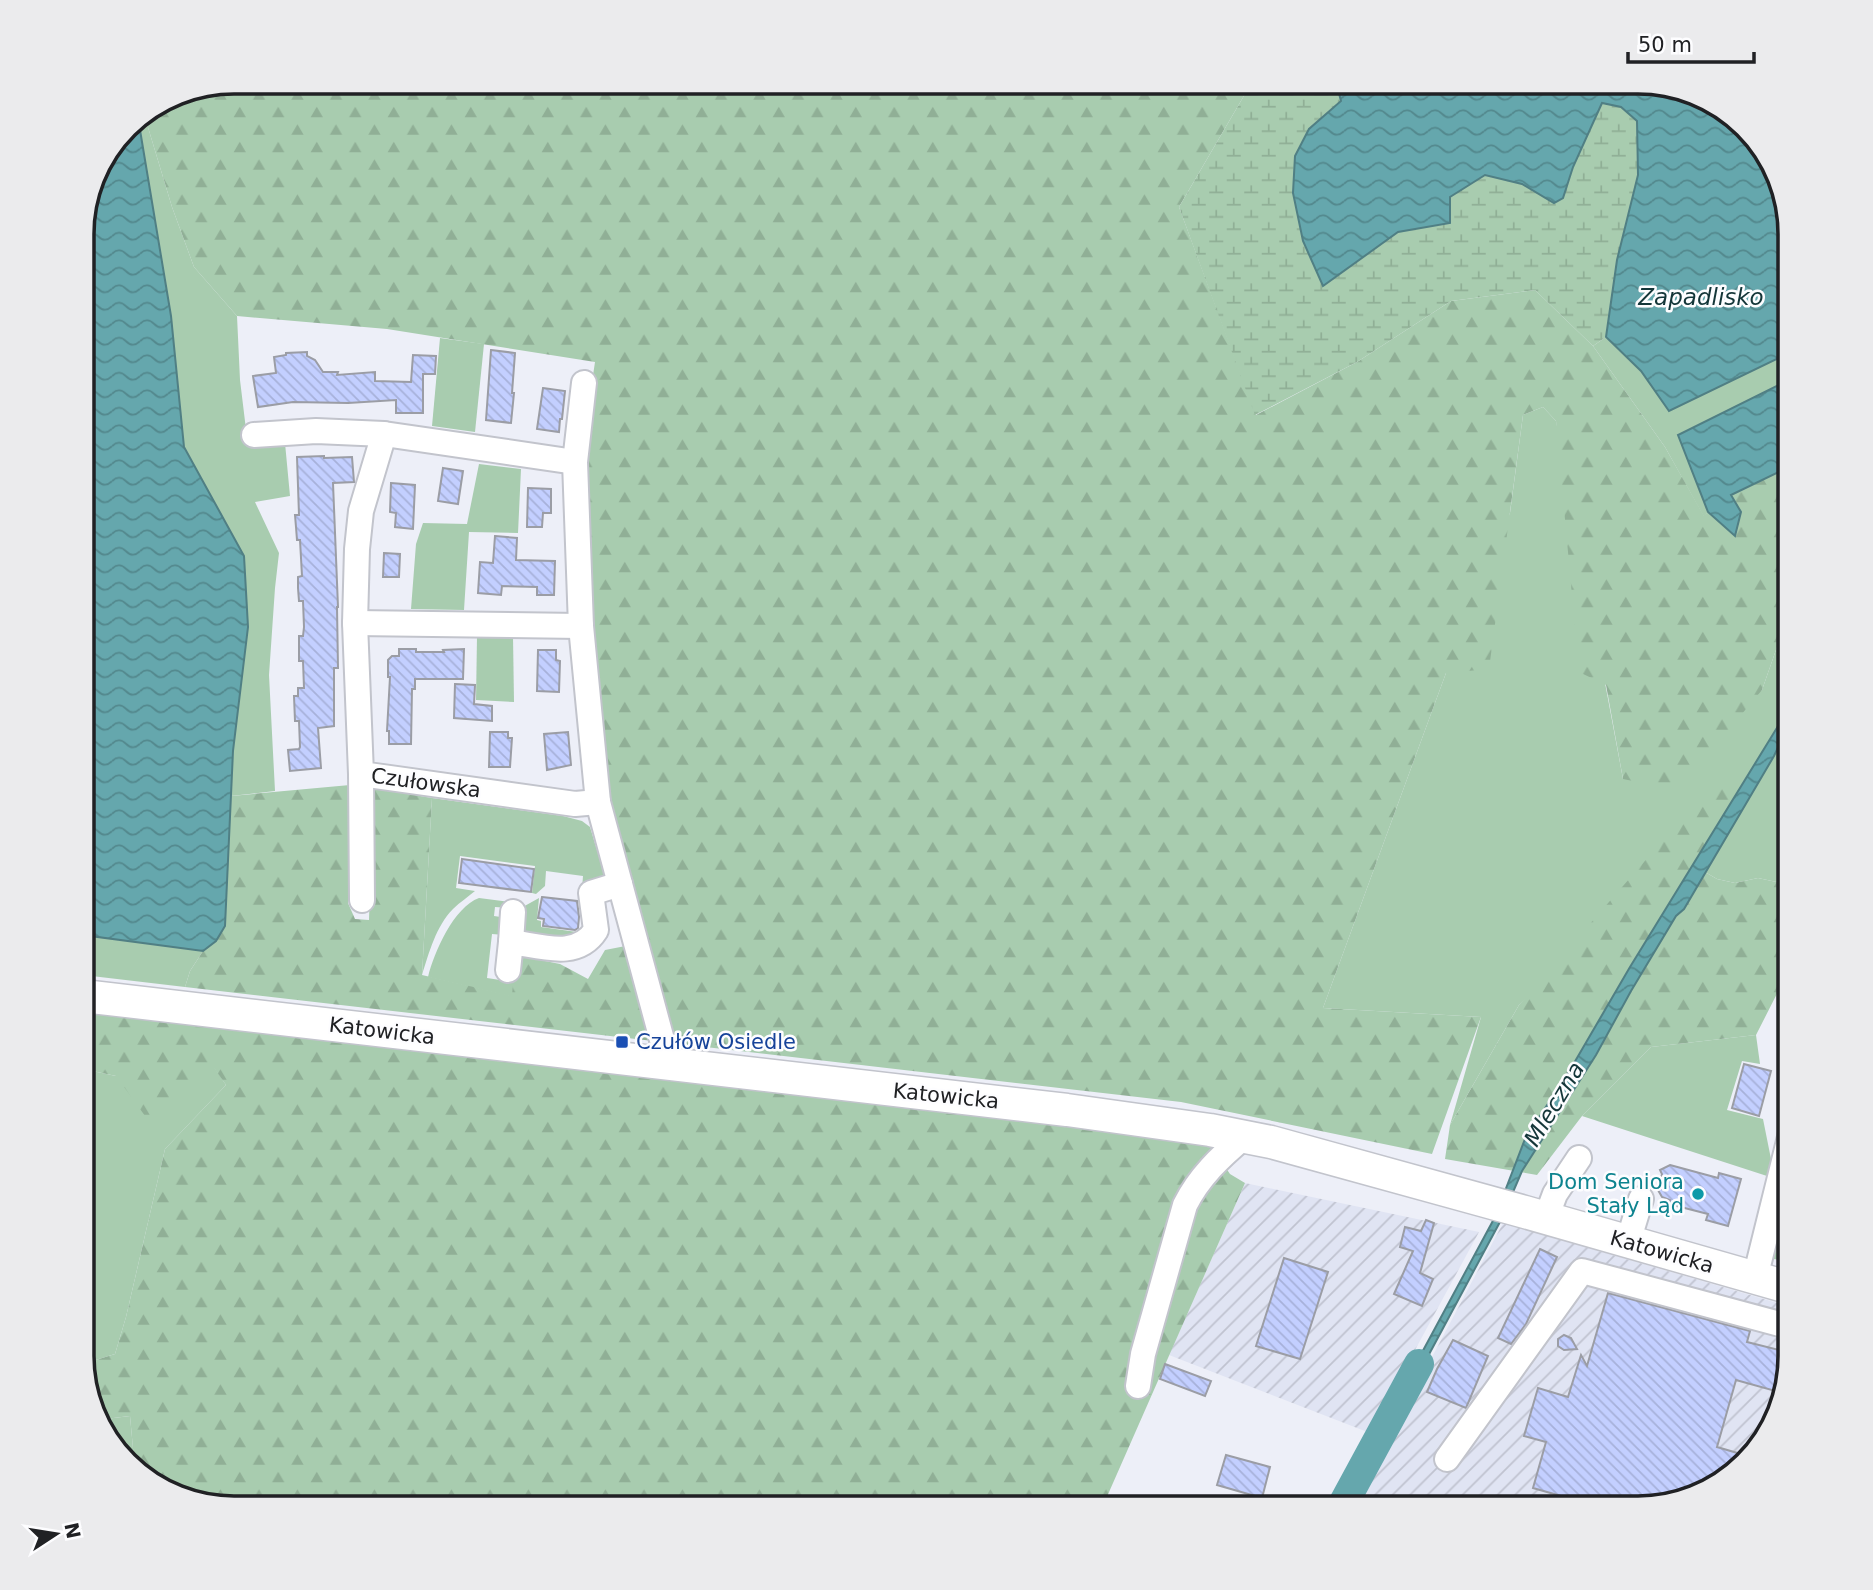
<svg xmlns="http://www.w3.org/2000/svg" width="1873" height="1590" font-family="'DejaVu Sans',sans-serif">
<defs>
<pattern id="industrial-furrows" width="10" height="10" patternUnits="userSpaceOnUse" patternTransform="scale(1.75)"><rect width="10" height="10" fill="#e0e4f3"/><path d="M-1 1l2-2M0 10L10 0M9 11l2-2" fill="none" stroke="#c0c3d0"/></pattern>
<pattern id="forest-firs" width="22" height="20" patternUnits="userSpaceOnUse" patternTransform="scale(1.75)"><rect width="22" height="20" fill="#a8ccaf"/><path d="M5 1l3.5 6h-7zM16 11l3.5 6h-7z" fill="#90af96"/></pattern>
<pattern id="wetland-marsh" width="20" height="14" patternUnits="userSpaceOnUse" patternTransform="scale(1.75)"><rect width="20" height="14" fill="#a8ccaf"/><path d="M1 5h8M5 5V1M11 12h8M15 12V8" fill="none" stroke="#90af96"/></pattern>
<pattern id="water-waves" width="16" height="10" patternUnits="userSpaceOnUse" patternTransform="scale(1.75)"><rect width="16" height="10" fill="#65a7ad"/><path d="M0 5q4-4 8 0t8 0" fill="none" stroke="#53888d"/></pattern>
<pattern id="building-back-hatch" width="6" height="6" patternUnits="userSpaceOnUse" patternTransform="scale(1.75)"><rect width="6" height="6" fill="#c3cfff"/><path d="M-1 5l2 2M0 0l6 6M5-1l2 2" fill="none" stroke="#a7b1da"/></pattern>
</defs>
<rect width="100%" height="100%" fill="#edeff8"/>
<g fill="url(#industrial-furrows)">
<polygon points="1245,1183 1479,1232 1370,1433 1169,1355"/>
<polygon points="1503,1223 1791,1307 1791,1356 1779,1413 1753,1456 1697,1496 1638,1508 1352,1508"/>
</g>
<g fill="#a8ccaf">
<polygon points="144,114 172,207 194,267 237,316 240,380 248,446 285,443 290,496 255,502 279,553 275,588 269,675 275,791 231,796 244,556 184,447 171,316 138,118"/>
<polygon points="1606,337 1641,371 1669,411 1791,352 1791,379 1678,435 1708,512 1704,517 1665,447 1593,346"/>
<polygon points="440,338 484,344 475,432 432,426"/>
<polygon points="1543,407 1556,421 1623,779 1762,690 1777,647 1791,623 1791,885 1758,878 1735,883 1717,879 1705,872 1749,798 1739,793 1519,1005 1450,1125 1481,1017 1323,1008 1446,673 1510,513 1523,415"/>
<polygon points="479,464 521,469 518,533 469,532 464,610 411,609 416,544 423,523 467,524"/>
<polygon points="513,636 514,702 476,700 477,637"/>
<path d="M432 798 563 816 582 821 590 827 606 880 582 889 583 876 546 871 545 886 536 894 532 893 535 866 460 856 456 888 475 891C468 897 460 902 453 909 436 926 429 953 422 975Z"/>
<path d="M479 898 510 902 512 908 495 907 494 916 507 918 505 935 492 934 487 978 513 982V997L428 977C434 952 454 907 479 898Z"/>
<polygon points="539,898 537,920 541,921 541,927 584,933 581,938 523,935 521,908"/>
<polygon points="83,935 203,951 190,971 185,987 83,975"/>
<polygon points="1756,1035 1760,1064 1742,1061 1727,1110 1763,1119 1772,1164 1767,1176 1582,1116 1651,1047"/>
<polygon points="214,1067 226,1085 165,1149 126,1317 115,1354 83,1364 83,1069 116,1076"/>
<polygon points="1783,1188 1791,1189 1790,1261 1765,1258"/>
<polygon points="130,1416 135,1470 97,1420"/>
</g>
<g fill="url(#forest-firs)">
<polygon points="235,82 1252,82 1179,207 1256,415 1357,362 1451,301 1535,290 1593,346 1665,447 1704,516 1708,512 1735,536 1730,496 1783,470 1791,476 1791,623 1777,647 1762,690 1678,790 1623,779 1606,685 1579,672 1556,421 1543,407 1523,415 1489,669 1446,673 1323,1008 1481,1017 1432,1154 1181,1102 185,987 190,971 203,951 216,941 225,926 231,796 350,785 354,874 348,903 355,919 369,920 373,788 432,798 422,975 512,996 514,969 520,956 560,964 588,979 605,950 641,943 608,804 587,624 586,422 595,362 387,329 237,316 194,267 172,207 144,114 177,94"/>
<polygon points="1713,783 1739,793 1689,873 1705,872 1717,879 1735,883 1758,878 1791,885 1791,981 1784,980 1756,1035 1651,1047 1582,1116 1537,1175 1445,1159 1450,1125 1519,1005"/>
<polygon points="83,1009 1209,1143 1230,1174 1245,1183 1102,1508 234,1508 177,1496 135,1470 130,1416 97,1420 83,1364 115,1354 126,1317 165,1149 226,1085 214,1068 148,1120 116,1076 83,1069"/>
</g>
<polygon fill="url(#wetland-marsh)" points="1252,82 1336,82 1341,101 1309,129 1295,156 1293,193 1323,286 1398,232 1450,223 1450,197 1485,175 1522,184 1554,203 1563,198 1573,167 1602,103 1621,107 1637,121 1638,175 1617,260 1606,337 1593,346 1535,290 1451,301 1357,362 1255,415 1179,207"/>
<g fill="url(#water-waves)" stroke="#507f84" stroke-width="2">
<polygon points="1336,82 1639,82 1696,94 1739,120 1779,176 1791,235 1791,352 1669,411 1641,371 1606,337 1617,260 1638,175 1637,121 1621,107 1602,103 1573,167 1563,198 1554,203 1522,184 1485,175 1450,197 1450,223 1398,232 1323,286 1303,241 1293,193 1295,156 1309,129 1341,101"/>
<polygon points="138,118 171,316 184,447 244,556 248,627 233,751 225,926 216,941 203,951 83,935 83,224 98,167 134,120"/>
<polygon points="1791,379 1791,476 1783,470 1731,495 1741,512 1735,536 1708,512 1678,435"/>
<polygon points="1791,705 1791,726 1788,736 1780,743 1774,756 1684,909 1676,916 1631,991 1596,1055 1522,1171 1501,1220 1404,1401 1398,1397 1495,1217 1525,1139 1570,1070 1630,967"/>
</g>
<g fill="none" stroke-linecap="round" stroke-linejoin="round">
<polyline stroke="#65a7ad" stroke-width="30" points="1341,1508 1419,1364"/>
</g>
<g fill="url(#building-back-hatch)" stroke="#9b9da5" stroke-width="2">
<polygon points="491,350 515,353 512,393 514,393 511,423 486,420"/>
<polygon points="307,352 307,356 315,360 323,372 338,372 337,375 375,372 375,381 411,382 413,355 436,356 435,374 423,374 423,413 396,413 396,400 348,403 293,402 258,407 253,376 276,373 274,357 286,355 286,353"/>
<polygon points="543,388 565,391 562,419 560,419 559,432 537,429"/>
<polygon points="324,456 324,458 352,457 354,482 333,483 338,607 337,607 338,668 334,668 334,726 318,728 321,768 290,771 288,750 299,749 300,747 299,721 295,721 294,696 298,696 298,688 304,688 303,661 299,661 299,636 303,636 304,627 303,601 299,601 298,588 298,577 302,576 300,540 297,540 296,527 295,515 299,515 297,457"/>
<polygon points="443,468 463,471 458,504 438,501"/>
<polygon points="391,483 415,485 413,529 395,527 396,513 390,512"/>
<polygon points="528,488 551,489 551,513 543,513 542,527 527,527"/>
<polygon points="495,536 517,538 516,560 555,561 554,595 537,595 537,587 502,586 501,595 478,593 480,562 493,563"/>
<polygon points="384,553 400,554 399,577 383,577"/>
<polygon points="399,649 416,649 416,652 444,652 443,650 464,649 463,679 415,679 415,689 412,689 411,744 389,744 389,731 387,731 390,677 388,677 388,660 392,656 399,656"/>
<polygon points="538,650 556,650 556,660 560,661 559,692 537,691"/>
<polygon points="455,684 475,685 474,704 492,706 492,721 454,718"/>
<polygon points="490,732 508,732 508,738 512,738 510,767 489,767"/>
<polygon points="568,732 571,765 547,770 544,734"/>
<polygon points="462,859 534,869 531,892 459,883"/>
<polygon points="542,897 577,901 579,917 578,928 575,930 543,926 544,919 538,918"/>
<polygon points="1744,1064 1771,1071 1759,1116 1732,1108"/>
<polygon points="1670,1165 1718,1178 1719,1173 1741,1179 1728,1226 1706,1220 1708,1214 1669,1204 1670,1200 1662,1197 1658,1190 1662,1174 1660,1170"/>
<polygon points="1426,1220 1434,1223 1420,1273 1433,1279 1422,1306 1394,1294 1413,1251 1400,1247 1405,1227 1421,1231"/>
<polygon points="1540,1249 1557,1257 1526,1324 1511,1344 1498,1338"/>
<polygon points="1284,1258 1328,1272 1300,1359 1256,1346"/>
<polygon points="1608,1293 1750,1331 1747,1342 1791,1353 1783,1393 1736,1380 1717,1447 1751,1457 1697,1496 1638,1508 1557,1508 1561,1496 1533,1488 1546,1442 1524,1436 1538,1388 1568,1397 1581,1355 1587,1366"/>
<polygon points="1564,1335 1571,1338 1577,1349 1564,1350 1558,1346 1558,1339"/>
<polygon points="1453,1340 1488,1356 1466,1408 1427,1392 1437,1369"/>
<polygon points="1165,1364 1211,1381 1205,1396 1160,1379"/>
<polygon points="1226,1455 1270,1467 1262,1498 1217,1485"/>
</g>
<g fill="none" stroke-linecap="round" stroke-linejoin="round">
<defs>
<g id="minor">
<polyline points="584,383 575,462 581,626 598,802 665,1051 666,1064"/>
<polyline points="384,434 361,511 357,549 355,623 361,774 575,804 598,802"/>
<polyline points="254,435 316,431 384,434 575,462"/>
<polyline points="355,623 581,626"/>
<polyline points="361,774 362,900"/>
<polyline points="511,942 513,912"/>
<path d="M508 970 511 942C541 946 577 960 596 930L591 893 620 884"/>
<polyline points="1546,1218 1555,1194 1579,1158"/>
<polyline points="1628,1242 1641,1199"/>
<polyline points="1755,1278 1791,1133"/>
<path d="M1138 1386 1143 1354 1185 1205C1199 1177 1220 1157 1244 1137"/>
<polyline points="1447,1459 1582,1271 1791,1327"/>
</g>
<polyline id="major" points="83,996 1067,1110 1210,1130 1271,1142 1525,1212 1791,1288"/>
</defs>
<use href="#minor" stroke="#c2c4cc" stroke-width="28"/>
<use href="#major" stroke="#c2c4cc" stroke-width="35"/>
<use href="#minor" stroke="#fff" stroke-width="24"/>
<use href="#major" stroke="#fff" stroke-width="32"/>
</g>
<rect fill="#1a4fb4" stroke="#fdfdff" stroke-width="2.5" x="615" y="1035" width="14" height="14" rx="3.5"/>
<circle fill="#0f9aa8" stroke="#fdfdff" stroke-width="2.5" cx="1698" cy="1194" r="7"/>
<g text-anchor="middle" stroke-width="5" stroke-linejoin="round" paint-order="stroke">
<g font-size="21" fill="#202124" stroke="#fdfdff">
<text transform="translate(426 783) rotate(8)" y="7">Czułowska</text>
<text transform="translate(382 1031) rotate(7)" y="7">Katowicka</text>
<text transform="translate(946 1096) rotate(6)" y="7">Katowicka</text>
<text transform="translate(1662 1252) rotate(16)" y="7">Katowicka</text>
</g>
<g font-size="21" fill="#164399" stroke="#fdfdff" text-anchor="start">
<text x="636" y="1049">Czułów Osiedle</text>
</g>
<g font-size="21" fill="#0d838f" stroke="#fdfdff" text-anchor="end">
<text x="1684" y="1189">Dom Seniora<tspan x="1684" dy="24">Stały Ląd</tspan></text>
</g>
<g font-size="23" font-style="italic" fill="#143639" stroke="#fdfdff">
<text x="1701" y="305">Zapadlisko</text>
<text transform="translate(1554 1104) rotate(-59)" y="8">Mleczna</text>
</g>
</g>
<path d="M0 0H1873V1590H0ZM234 94H1638A140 140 0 0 1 1778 234V1356A140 140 0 0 1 1638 1496H234A140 140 0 0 1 94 1356V234A140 140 0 0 1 234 94Z" fill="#ebebed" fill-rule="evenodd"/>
<path fill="none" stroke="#202124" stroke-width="3.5" d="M234 94H1638A140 140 0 0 1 1778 234V1356A140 140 0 0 1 1638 1496H234A140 140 0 0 1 94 1356V234A140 140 0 0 1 234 94Z"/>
<g transform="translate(56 1534) rotate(78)" stroke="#fdfdff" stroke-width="5" paint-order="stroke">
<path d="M0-5L12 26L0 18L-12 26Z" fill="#202124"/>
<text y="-10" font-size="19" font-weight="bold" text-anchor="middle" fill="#202124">N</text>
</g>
<path d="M1628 52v10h126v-10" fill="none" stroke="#202124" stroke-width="3.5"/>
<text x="1638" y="52" font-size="21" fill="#202124" stroke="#fdfdff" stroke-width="5" paint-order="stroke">50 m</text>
</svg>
